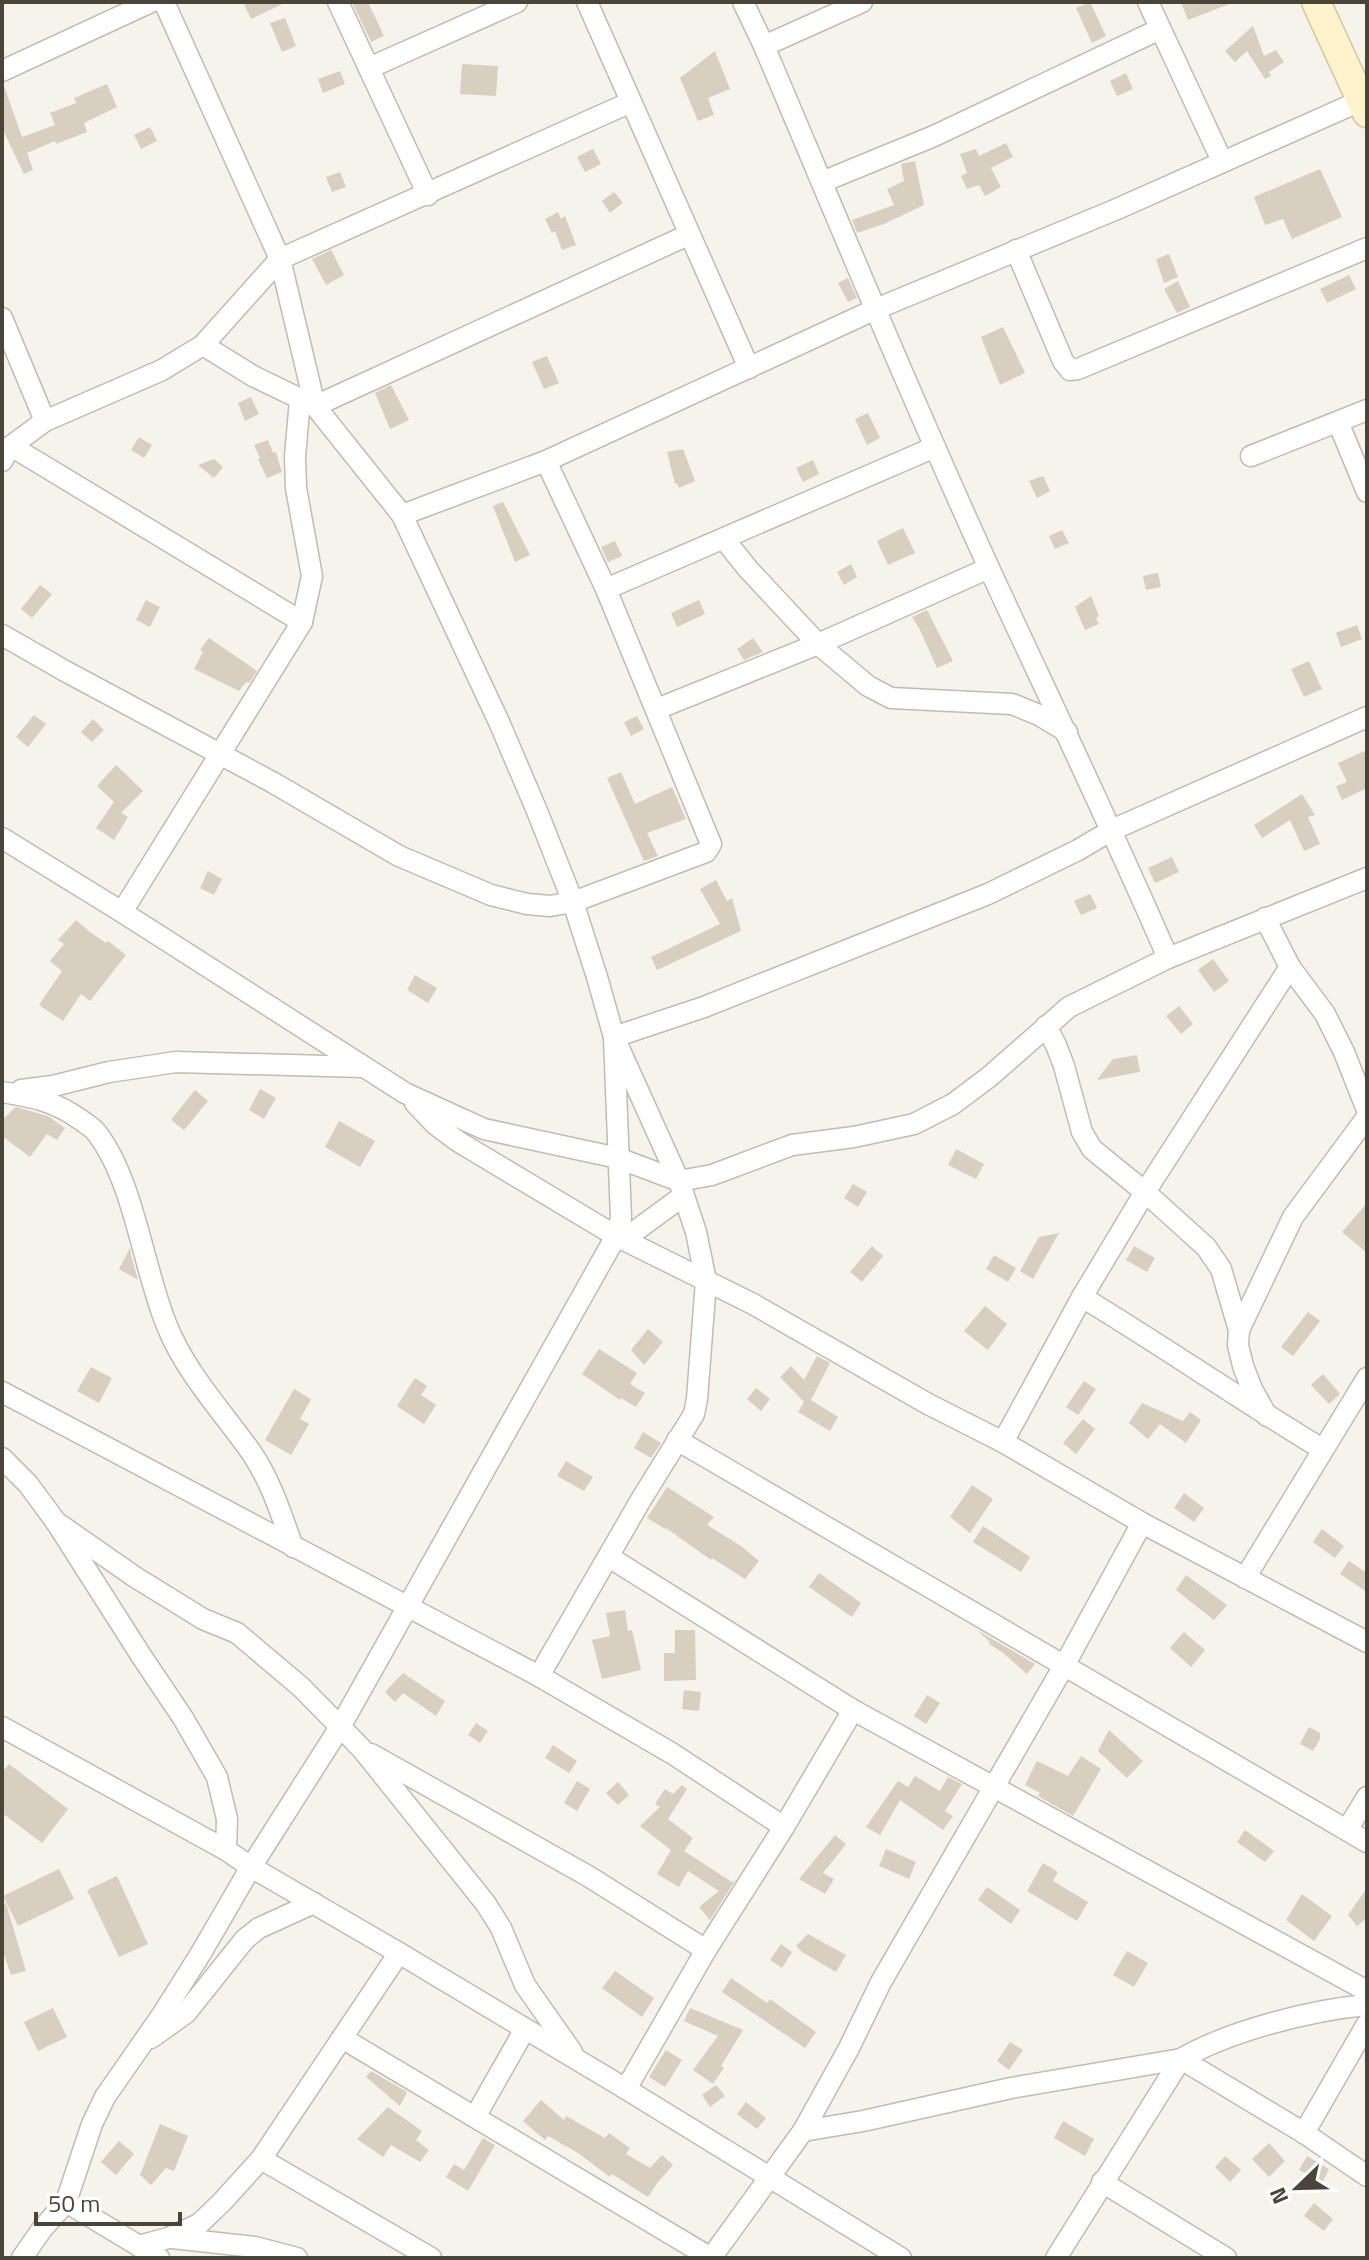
<svg xmlns="http://www.w3.org/2000/svg" width="1369" height="2260" font-family="'Titillium Web',sans-serif">
<rect width="100%" height="100%" fill="#f6f3ec"/>
<g fill="#d8cfc1">
<polygon points="243,2 287,2 251,19"/>
<polygon points="352,2 368,2 384,36 371,42"/>
<polygon points="1090,2 1106,36 1092,43 1076,8"/>
<polygon points="1181,2 1232,2 1232,3 1188,20"/>
<polygon points="285,18 296,46 282,52 270,23"/>
<polygon points="1253,26 1264,56 1276,50 1284,62 1269,72 1271,76 1265,79 1247,51 1235,62 1225,51"/>
<polygon points="715,51 730,89 708,98 714,115 698,121 680,78"/>
<polygon points="462,64 498,66 496,96 460,94"/>
<polygon points="340,71 345,84 323,93 318,79"/>
<polygon points="1126,73 1133,89 1117,96 1110,81"/>
<polygon points="107,84 117,107 84,123 87,132 56,144 55,141 27,153 33,170 24,174 2,128 2,87 4,86 22,137 55,125 50,113 76,103 74,98"/>
<polygon points="150,127 157,141 141,149 134,135"/>
<polygon points="1006,143 1013,157 991,168 1001,187 985,196 979,185 967,189 961,176 967,173 960,154 976,149 979,156"/>
<polygon points="593,149 601,164 585,172 577,157"/>
<polygon points="915,161 924,205 884,224 857,233 852,220 894,205 887,189 904,181 901,164"/>
<polygon points="1320,169 1342,217 1292,239 1283,219 1265,225 1254,197"/>
<polygon points="340,172 346,187 332,192 326,177"/>
<polygon points="614,192 623,203 610,213 602,201"/>
<polygon points="558,212 561,219 565,216 576,245 562,250 555,231 552,233 545,219"/>
<polygon points="331,250 344,275 326,285 312,259"/>
<polygon points="1169,254 1178,277 1164,283 1156,259"/>
<polygon points="1349,275 1356,289 1327,303 1320,289"/>
<polygon points="848,278 857,298 848,302 838,283"/>
<polygon points="1178,281 1190,307 1177,313 1164,289"/>
<polygon points="1003,327 1025,373 1000,385 981,337"/>
<polygon points="547,356 559,383 544,389 532,362"/>
<polygon points="391,385 409,420 390,429 375,393"/>
<polygon points="251,397 259,414 245,421 238,403"/>
<polygon points="868,413 880,438 867,445 855,419"/>
<polygon points="139,437 152,445 144,458 131,450"/>
<polygon points="268,440 273,453 276,452 282,472 267,478 258,459 260,458 254,445"/>
<polygon points="683,449 695,481 679,488 677,483 675,484 667,452"/>
<polygon points="214,459 223,467 214,478 198,465"/>
<polygon points="813,460 819,474 803,482 796,468"/>
<polygon points="1043,476 1050,491 1037,498 1029,481"/>
<polygon points="503,502 530,555 515,562 493,506"/>
<polygon points="903,528 915,553 888,565 877,541"/>
<polygon points="1062,530 1069,543 1055,549 1049,536"/>
<polygon points="615,541 622,556 608,562 601,547"/>
<polygon points="851,564 857,577 844,585 837,572"/>
<polygon points="1158,573 1161,587 1146,590 1143,576"/>
<polygon points="40,585 52,594 32,618 21,609"/>
<polygon points="1091,596 1099,616 1096,618 1099,624 1085,630 1075,607"/>
<polygon points="146,600 160,607 150,627 136,620"/>
<polygon points="699,600 705,614 677,627 671,613"/>
<polygon points="927,610 953,661 937,668 920,630 912,617"/>
<polygon points="1357,625 1362,639 1341,647 1336,633"/>
<polygon points="209,638 257,671 249,683 246,682 239,691 194,669 203,652 200,650"/>
<polygon points="753,638 763,652 744,660 737,649"/>
<polygon points="1309,661 1322,689 1304,697 1291,669"/>
<polygon points="34,715 46,724 28,747 16,737"/>
<polygon points="637,716 644,729 631,736 624,722"/>
<polygon points="93,719 104,730 92,742 81,732"/>
<polygon points="1367,750 1367,788 1342,800 1336,786 1347,782 1338,763"/>
<polygon points="116,765 143,791 121,813 128,817 114,840 96,828 114,802 97,786"/>
<polygon points="621,772 635,804 672,787 686,819 647,833 658,856 644,861 607,778"/>
<polygon points="1302,794 1315,815 1308,817 1320,844 1304,851 1290,820 1262,838 1254,825"/>
<polygon points="1172,857 1179,872 1155,883 1148,868"/>
<polygon points="208,871 222,879 214,895 200,888"/>
<polygon points="716,880 727,901 732,898 741,931 657,970 651,957 720,924 700,889"/>
<polygon points="1090,894 1097,908 1081,915 1074,901"/>
<polygon points="76,920 90,932 106,943 108,941 126,955 90,1001 81,994 63,1021 39,1005 62,971 50,961 64,944 58,940"/>
<polygon points="1213,959 1229,981 1214,992 1198,970"/>
<polygon points="415,975 437,988 428,1003 407,990"/>
<polygon points="1179,1006 1193,1024 1181,1034 1166,1016"/>
<polygon points="1137,1055 1140,1072 1097,1080 1113,1059"/>
<polygon points="260,1089 276,1098 264,1119 249,1110"/>
<polygon points="195,1090 208,1101 184,1130 171,1120"/>
<polygon points="16,1107 48,1116 65,1128 57,1140 47,1134 30,1157 2,1136 2,1120"/>
<polygon points="339,1121 375,1141 360,1167 325,1147"/>
<polygon points="956,1149 984,1164 976,1179 948,1165"/>
<polygon points="853,1184 867,1192 858,1207 844,1198"/>
<polygon points="1367,1203 1367,1253 1342,1232"/>
<polygon points="1059,1233 1033,1279 1020,1271 1039,1237"/>
<polygon points="872,1246 883,1256 862,1282 850,1272"/>
<polygon points="1134,1246 1155,1258 1147,1272 1126,1260"/>
<polygon points="130,1248 131,1255 138,1280 119,1269"/>
<polygon points="994,1255 1016,1268 1008,1282 986,1269"/>
<polygon points="985,1306 1007,1324 988,1350 964,1331"/>
<polygon points="1308,1312 1320,1321 1293,1356 1281,1347"/>
<polygon points="648,1329 663,1342 644,1365 631,1350"/>
<polygon points="599,1349 637,1373 630,1384 645,1393 636,1407 621,1398 620,1400 582,1374"/>
<polygon points="817,1356 830,1363 811,1400 838,1417 830,1431 798,1412 804,1402 780,1377 791,1366 804,1380"/>
<polygon points="91,1367 112,1378 99,1403 77,1391"/>
<polygon points="1323,1374 1340,1394 1329,1404 1311,1385"/>
<polygon points="415,1378 427,1386 421,1395 436,1405 424,1424 397,1406"/>
<polygon points="1084,1381 1096,1389 1078,1415 1066,1407"/>
<polygon points="756,1388 770,1399 761,1411 747,1399"/>
<polygon points="294,1389 311,1399 300,1419 309,1424 291,1455 265,1440"/>
<polygon points="1142,1403 1183,1421 1190,1412 1201,1420 1186,1443 1160,1424 1148,1439 1129,1423"/>
<polygon points="1083,1419 1095,1429 1076,1454 1063,1443"/>
<polygon points="643,1432 661,1443 651,1458 634,1448"/>
<polygon points="566,1461 593,1477 584,1491 557,1476"/>
<polygon points="972,1485 993,1499 970,1533 950,1517"/>
<polygon points="667,1487 714,1517 707,1525 741,1546 759,1561 745,1579 712,1558 711,1560 666,1528 665,1529 647,1518"/>
<polygon points="1184,1493 1204,1508 1194,1522 1174,1508"/>
<polygon points="983,1526 1030,1557 1021,1572 973,1542"/>
<polygon points="1322,1529 1344,1546 1335,1558 1313,1542"/>
<polygon points="1349,1561 1367,1573 1367,1592 1340,1574"/>
<polygon points="819,1573 861,1603 852,1617 809,1587"/>
<polygon points="1186,1575 1227,1605 1214,1620 1176,1590"/>
<polygon points="625,1610 628,1631 632,1630 641,1670 602,1679 592,1640 610,1636 606,1613"/>
<polygon points="675,1630 695,1630 696,1680 664,1681 664,1653 675,1653"/>
<polygon points="977,1630 1035,1664 1027,1674 1002,1652 989,1644 990,1642"/>
<polygon points="1184,1632 1205,1650 1191,1667 1170,1648"/>
<polygon points="403,1673 445,1701 436,1716 403,1693 395,1702 385,1692"/>
<polygon points="684,1690 701,1692 699,1711 682,1709"/>
<polygon points="927,1695 940,1703 926,1724 914,1716"/>
<polygon points="476,1723 488,1731 480,1743 468,1735"/>
<polygon points="1309,1727 1320,1733 1320,1739 1313,1751 1300,1744"/>
<polygon points="1109,1730 1143,1761 1127,1778 1098,1751"/>
<polygon points="553,1745 577,1761 569,1773 545,1758"/>
<polygon points="1081,1756 1101,1769 1073,1816 1038,1796 1040,1793 1025,1785 1037,1761 1068,1776"/>
<polygon points="9,1764 68,1809 42,1843 2,1813 2,1773"/>
<polygon points="915,1776 940,1791 948,1777 962,1784 945,1811 953,1816 943,1830 900,1800 880,1835 866,1827 898,1781 908,1787"/>
<polygon points="577,1781 590,1789 577,1811 564,1803"/>
<polygon points="618,1782 629,1795 618,1805 606,1793"/>
<polygon points="682,1785 687,1789 668,1819 693,1838 684,1851 732,1882 736,1879 710,1920 699,1907 719,1891 688,1871 679,1887 657,1874 671,1850 640,1826 660,1807 655,1804 665,1789 673,1794"/>
<polygon points="1245,1830 1274,1851 1265,1862 1237,1842"/>
<polygon points="835,1835 846,1844 823,1873 834,1879 825,1894 799,1879"/>
<polygon points="886,1849 916,1862 909,1879 879,1866"/>
<polygon points="1043,1863 1058,1872 1053,1881 1088,1902 1077,1921 1027,1891"/>
<polygon points="59,1869 74,1899 18,1926 3,1896"/>
<polygon points="117,1876 148,1944 119,1957 87,1890"/>
<polygon points="987,1887 1020,1910 1011,1924 978,1900"/>
<polygon points="1367,1888 1367,1918 1357,1926 1348,1915"/>
<polygon points="1302,1894 1332,1916 1314,1941 1286,1920"/>
<polygon points="6,1903 26,1971 11,1975 2,1949 2,1904"/>
<polygon points="808,1934 846,1955 836,1972 802,1952 796,1946"/>
<polygon points="781,1944 792,1952 782,1968 770,1960"/>
<polygon points="1127,1951 1148,1963 1134,1987 1113,1975"/>
<polygon points="615,1971 654,1998 642,2017 602,1988"/>
<polygon points="731,1978 767,2003 770,1999 816,2032 805,2048 722,1992"/>
<polygon points="53,2008 67,2037 38,2051 24,2022"/>
<polygon points="690,2008 743,2030 721,2066 724,2068 713,2084 693,2070 718,2036 684,2021"/>
<polygon points="1010,2042 1023,2050 1009,2070 997,2061"/>
<polygon points="666,2050 682,2060 665,2087 649,2077"/>
<polygon points="371,2071 407,2092 400,2106 366,2077"/>
<polygon points="716,2085 725,2096 710,2107 702,2095"/>
<polygon points="541,2100 564,2120 566,2116 605,2138 609,2133 630,2148 626,2154 650,2168 662,2155 673,2165 658,2182 648,2197 612,2174 610,2177 578,2153 548,2136 545,2140 523,2121"/>
<polygon points="746,2102 766,2118 757,2129 737,2114"/>
<polygon points="388,2107 422,2131 416,2140 429,2150 420,2162 391,2145 383,2157 357,2139"/>
<polygon points="1063,2121 1094,2139 1085,2156 1054,2138"/>
<polygon points="160,2124 188,2136 174,2171 166,2168 151,2185 140,2175"/>
<polygon points="483,2138 495,2145 468,2191 446,2177 454,2164 464,2170"/>
<polygon points="119,2141 134,2154 116,2175 101,2162"/>
<polygon points="1269,2143 1285,2161 1269,2177 1252,2159"/>
<polygon points="1225,2156 1241,2170 1230,2182 1215,2167"/>
<polygon points="1307,2156 1329,2169 1322,2183 1299,2170"/>
<polygon points="1314,2203 1333,2219 1324,2231 1304,2216"/>
</g>
<g fill="none" stroke-linecap="round" stroke-linejoin="round">
<defs>
<g id="street">
<polyline points="338,2 428,195"/>
<polyline points="587,2 749,368"/>
<path d="M743 2 764 46C838 220 910 395 989 568 1049 698 1111 826 1168 958"/>
<polyline points="1148,2 1222,161"/>
<polyline points="764,46 862,2"/>
<polyline points="369,68 517,2"/>
<polyline points="2,71 151,2"/>
<polyline points="822,182 934,136 1160,29"/>
<polyline points="1016,250 1063,361 1070,370 1078,369 1367,248"/>
<polyline points="2,318 45,421"/>
<polyline points="203,345 253,376 315,406 688,235"/>
<polyline points="1338,422 1367,492"/>
<polyline points="11,446 302,622"/>
<polyline points="1251,456 1367,410"/>
<polyline points="2,461 11,446 45,421 162,370 203,345 280,259 631,102"/>
<polyline points="402,515 546,461 876,309 1117,209 1367,98"/>
<polyline points="724,539 748,569 818,644 868,686 891,698 1012,704 1039,715 1067,732"/>
<polyline points="606,589 935,447"/>
<polyline points="2,635 65,671 272,782 399,856 491,895 527,904 550,906 573,902 706,852 711,844 606,589 546,461"/>
<polyline points="657,709 818,644 989,568"/>
<polyline points="2,838 122,912 405,1093 484,1129 618,1158 679,1181 712,1175 792,1145 854,1137 914,1124 953,1104 989,1077 1069,1007 1168,958 1367,878"/>
<polyline points="122,912 302,622 312,576 296,488 295,456 300,400"/>
<polyline points="1265,918 1290,967 1325,1014 1344,1052 1367,1110"/>
<polyline points="1046,1026 1056,1045 1064,1066 1082,1132 1092,1149 1145,1192 1206,1247 1221,1269 1239,1330 1238,1345 1243,1366 1252,1389 1267,1416"/>
<polyline points="21,1090 53,1086 109,1072 176,1062 363,1067"/>
<path d="M2 1092C34 1097 54 1101 81 1120 86 1124 92 1127 96 1132 134 1180 143 1268 167 1326 186 1373 222 1411 251 1452 271 1481 281 1514 293 1547"/>
<polyline points="415,1103 436,1125 459,1142 616,1236 753,1304 928,1404 1003,1442 1142,1523 1367,1642"/>
<polyline points="623,1240 683,1196"/>
<path d="M1082 1297C1163 1346 1241 1400 1322 1449"/>
<polyline points="1239,1330 1293,1217 1367,1117"/>
<polyline points="2,1392 539,1676 673,1754 784,1827"/>
<polyline points="677,1440 1367,1842"/>
<polyline points="1003,1442 1082,1297 1145,1192 1290,967"/>
<polyline points="2,1458 28,1484 56,1522 142,1657 183,1718 217,1777 227,1819 226,1850"/>
<polyline points="56,1522 135,1577 203,1619 237,1633 301,1687 362,1749 486,1904 501,1928 525,1985 572,2052"/>
<polyline points="609,1557 853,1710 1367,1991"/>
<polyline points="1245,1578 1367,1378"/>
<polyline points="539,1676 642,1498 694,1414 697,1399 706,1281 696,1232 679,1181 614,1037 704,1007 988,894 1078,850 1112,830 1367,717"/>
<polyline points="2,1727 226,1850 251,1867 399,1953 626,2089 901,2258"/>
<polyline points="371,1754 588,1876 706,1950"/>
<polyline points="1347,1830 1367,1797"/>
<polyline points="151,2038 186,2013 245,1939 259,1928 314,1903"/>
<polyline points="342,2038 711,2258"/>
<polyline points="626,2089 706,1950 784,1827 853,1710"/>
<polyline points="475,2117 525,2029"/>
<polyline points="803,2131 863,2121 1011,2088 1181,2059 1304,2133 1367,2176"/>
<polyline points="1304,2133 1367,2024"/>
<polyline points="261,2159 431,2258"/>
<polyline points="1102,2182 1226,2258"/>
<polyline points="66,2202 159,2258"/>
<polyline points="172,2238 255,2247 297,2258"/>
<polyline points="139,2246 168,2238 199,2224 222,2202 261,2159 399,1953"/>
<polyline points="22,2258 42,2229 66,2202 92,2124 105,2097 162,2015 201,1953 251,1867 340,1727 616,1236 621,1218 614,1037 597,977 573,902 537,811 499,722 402,515 315,406 280,259 164,2"/>
<polyline points="711,2258 803,2131 849,2048 881,1982 1065,1664 1142,1523"/>
<path d="M1056 2258 1181 2059C1229 2031 1311 2010 1367 2005"/>
</g>
<polyline id="secondary" points="1316,2 1367,113"/>
</defs>
<use href="#street" stroke="#c2bbae" stroke-width="23"/>
<use href="#secondary" stroke="#d6c79b" stroke-width="31"/>
<use href="#street" stroke="#fff" stroke-width="20"/>
<use href="#secondary" stroke="#fff3cd" stroke-width="28"/>
</g>
<rect width="1369" height="2260" fill="none" stroke="#4b4439" stroke-width="8"/>
<g transform="translate(1297 2188) rotate(247)" stroke="#ffffff" stroke-width="6" paint-order="stroke">
<path d="M0-6L14 30L0 20L-14 30Z" fill="#4b4439"/>
<text y="-12" font-size="22" font-weight="bold" text-anchor="middle" fill="#4b4439">N</text>
</g>
<path d="M36 2212v12h144v-12" fill="none" stroke="#4b4439" stroke-width="4"/>
<text x="48" y="2212" font-size="24" fill="#4b4439" stroke="#ffffff" stroke-width="6" paint-order="stroke">50 m</text>
</svg>
